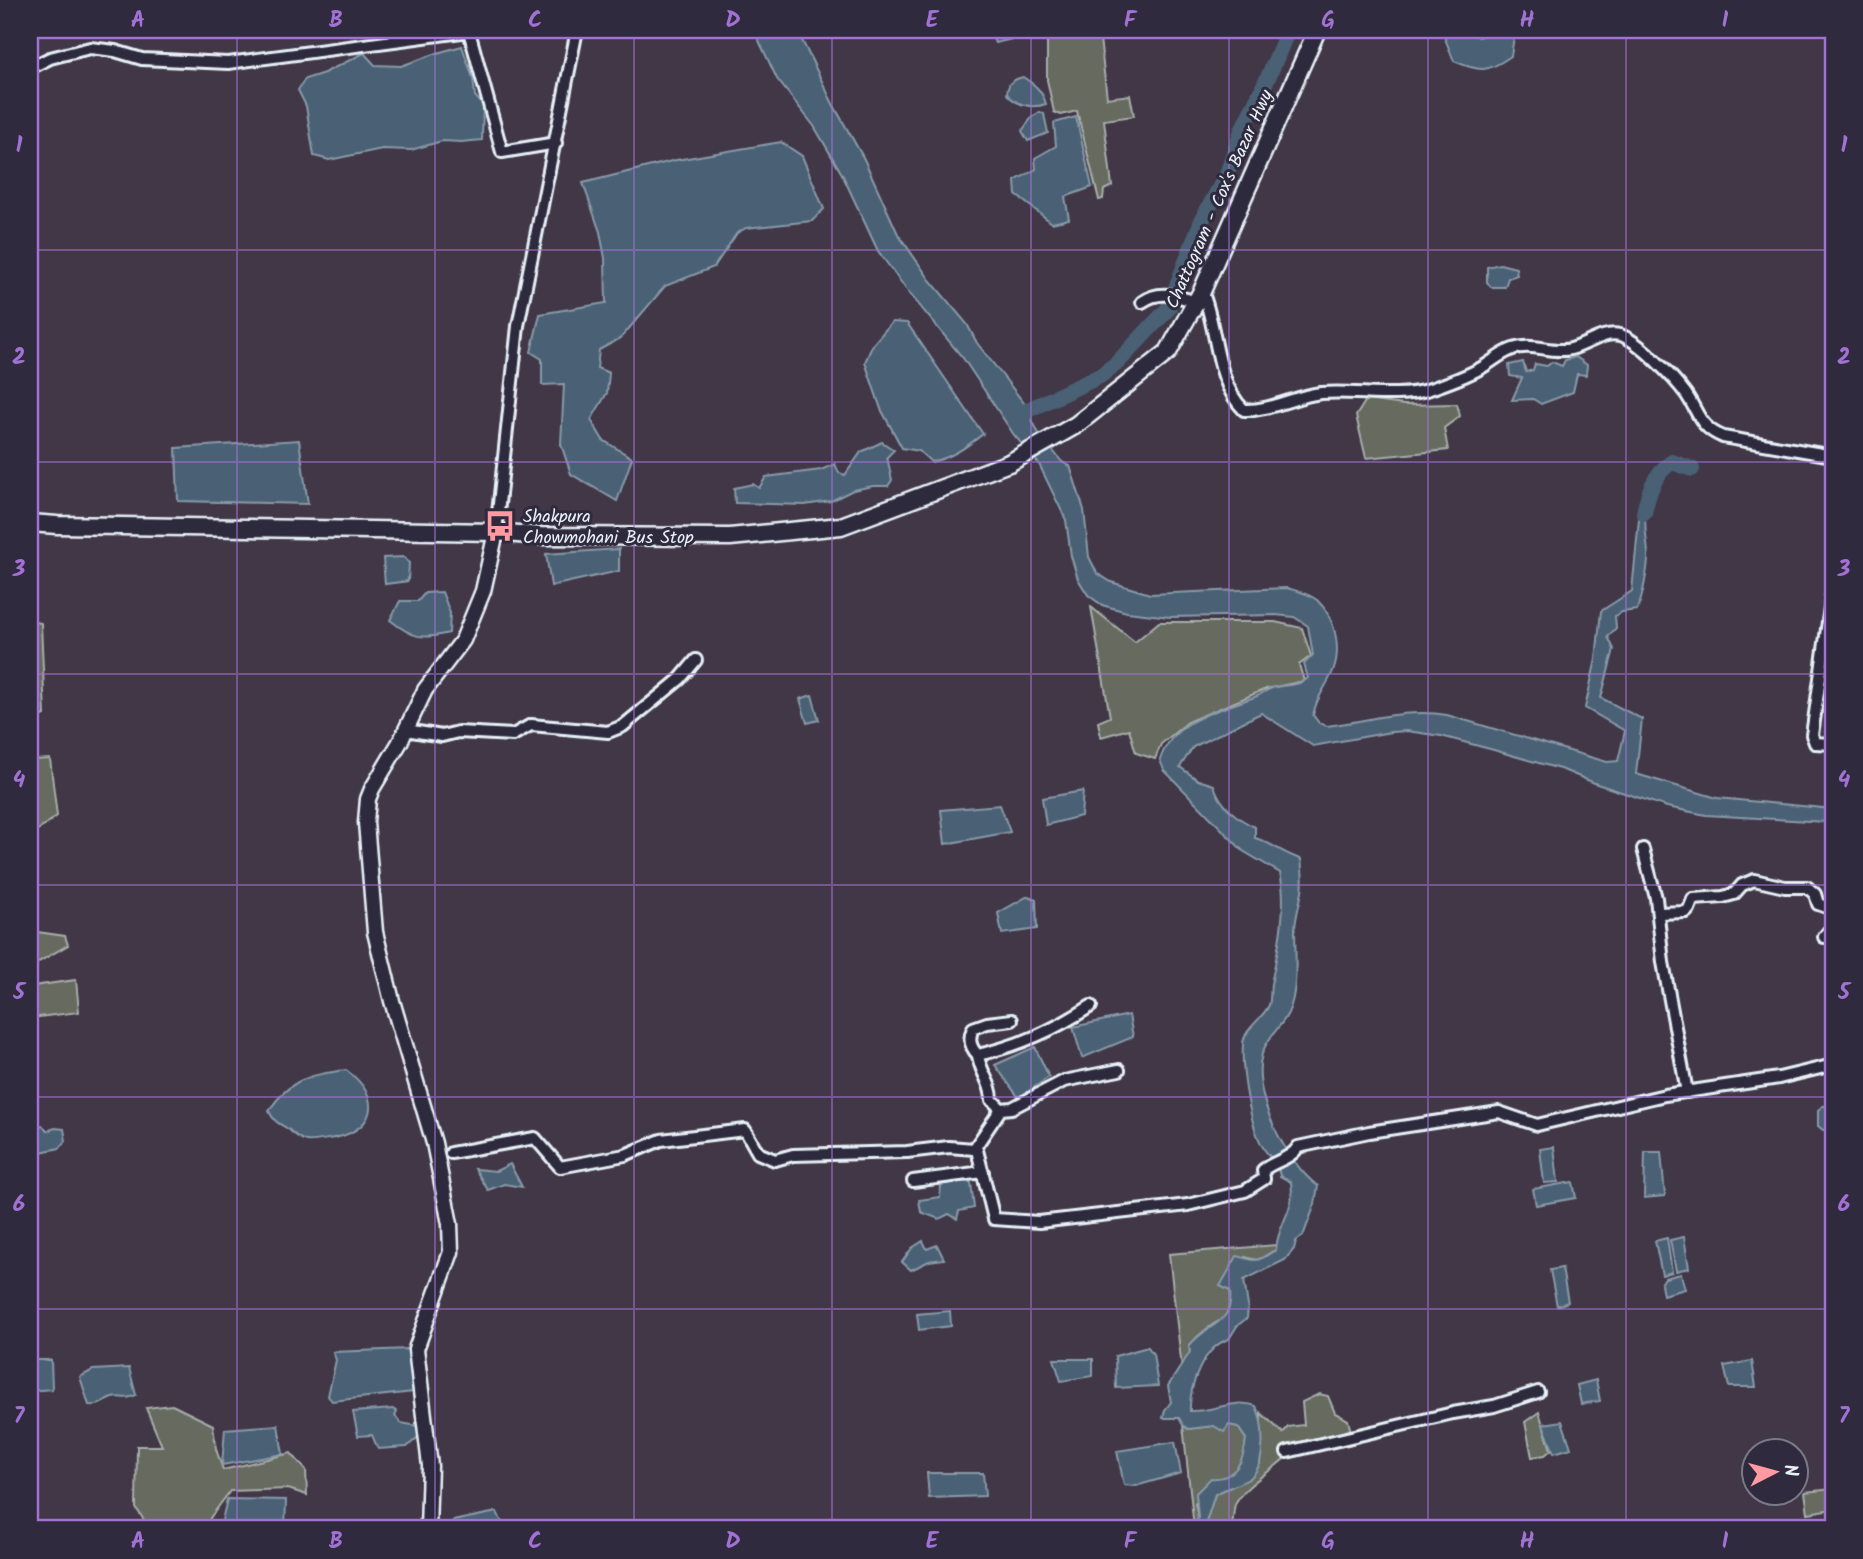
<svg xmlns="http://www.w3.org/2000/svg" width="1863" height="1559" font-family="Kalam,sans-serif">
<rect width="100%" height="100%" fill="#413746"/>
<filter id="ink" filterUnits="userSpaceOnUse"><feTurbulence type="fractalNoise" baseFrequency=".0143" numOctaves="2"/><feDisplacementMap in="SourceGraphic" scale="14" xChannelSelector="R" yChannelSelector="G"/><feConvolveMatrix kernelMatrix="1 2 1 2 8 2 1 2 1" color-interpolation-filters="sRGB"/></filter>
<g filter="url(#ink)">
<g fill="#666b5e" stroke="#a7aeab" stroke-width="2">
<polygon points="1047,30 1099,30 1107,98 1130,95 1134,116 1104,120 1112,186 1104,190 1103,199 1099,200 1077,111 1061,115 1054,112 1047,80"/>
<polygon points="1366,400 1404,405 1457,404 1460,416 1444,428 1448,450 1366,458 1356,416"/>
<polygon points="1091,607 1135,642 1159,622 1275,622 1302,628 1311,656 1299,665 1304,681 1266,689 1189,721 1161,744 1155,759 1136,753 1129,729 1101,737 1098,722 1110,717"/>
<polygon points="30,621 41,623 45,715 30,721"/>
<polygon points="30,757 33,760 50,759 57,816 34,833 30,839"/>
<polygon points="30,931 65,936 68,945 37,963 33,986 76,980 79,1012 30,1018"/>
<path d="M1276 1245V1250C1262 1255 1263 1264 1245 1257L1230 1290 1231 1300 1226 1318C1211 1324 1199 1334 1189 1346L1190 1352 1182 1369 1169 1254Z"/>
<path d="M1319 1394 1328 1396 1335 1413 1348 1420 1354 1444 1286 1457C1271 1472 1247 1483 1236 1502 1232 1510 1235 1521 1230 1529H1207L1206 1522 1215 1494 1250 1478 1260 1464 1261 1413 1283 1433 1288 1427 1304 1425 1302 1402Z"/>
<polygon points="172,1405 213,1425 216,1449 223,1470 291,1453 306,1470 307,1495 288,1489 230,1491 210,1518 212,1529 150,1529 136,1508 137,1446 162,1446 146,1408"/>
<polygon points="1539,1412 1551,1450 1545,1455 1532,1457 1525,1422"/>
<polygon points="1229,1424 1238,1427 1246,1439 1244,1456 1236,1469 1195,1503 1198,1518 1194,1528 1183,1425 1188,1429"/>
<polygon points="1833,1489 1833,1509 1808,1513 1805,1492"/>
</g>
<g fill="#4a6075" stroke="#899aa9" stroke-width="2">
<path d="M754 30H797L833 104 864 159 898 234 930 280 967 324 977 343 1024 403 1038 432 1062 462 1070 466 1084 510 1089 557 1097 573 1111 582 1150 594 1287 588C1297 591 1308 593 1317 600 1335 617 1342 648 1333 671 1326 688 1317 695 1313 715L1319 723 1327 726C1368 721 1406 708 1447 715L1607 762 1618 761 1625 731 1585 708 1596 659 1601 611 1632 591 1639 519 1644 491 1654 493C1651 500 1648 507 1646 515 1643 530 1649 545 1648 560 1647 572 1642 601 1637 610L1622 612 1615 616 1616 628 1608 637 1614 649 1601 698 1642 719 1636 774 1717 798 1833 809V824L1826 822 1706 815 1667 807 1597 784 1563 770 1490 749 1441 736 1407 731 1391 732 1313 746 1261 713 1193 747 1180 767 1198 780 1214 785C1219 804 1237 819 1255 827V838C1272 843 1285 855 1301 859 1302 869 1304 881 1302 891 1300 903 1296 915 1295 928 1295 952 1299 991 1288 1013 1281 1028 1268 1035 1262 1054 1250 1093 1287 1164 1318 1186L1315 1204 1303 1236 1296 1241 1294 1249 1285 1260 1244 1280 1248 1306 1247 1318 1237 1326 1229 1339C1203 1347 1189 1386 1190 1411 1215 1412 1234 1398 1256 1406 1264 1423 1267 1465 1250 1478 1245 1482 1222 1490 1215 1494L1206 1522 1207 1529H1194L1198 1518 1196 1493 1211 1478C1236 1480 1244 1460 1246 1439L1238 1427 1229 1425 1224 1432 1214 1426 1188 1429 1183 1425 1179 1418H1163L1165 1410 1171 1402 1168 1386 1190 1352 1189 1346C1208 1322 1234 1325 1230 1291L1220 1286 1237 1256C1242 1257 1249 1260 1254 1260 1263 1261 1268 1253 1276 1250 1277 1224 1296 1211 1291 1182L1280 1176C1278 1163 1271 1159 1264 1149 1250 1127 1241 1070 1243 1045 1243 1029 1263 1019 1269 1005 1271 999 1270 990 1271 984 1278 950 1288 906 1280 873L1243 851 1164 770 1160 760C1173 718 1221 710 1257 696 1262 694 1266 690 1272 688 1284 684 1299 687 1308 678L1304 664 1313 655 1308 626 1294 617 1276 615 1170 617 1127 612 1102 605 1088 595 1078 579 1071 556 1066 520 1039 464 1014 435 963 358 909 293 878 251 842 174 814 126 777 79Z"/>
<polygon points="989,30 1046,30 1046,31 995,43"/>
<path d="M1445 30H1467L1479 37 1492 30H1515L1511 56C1487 73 1480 72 1454 61L1442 31Z"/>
<polygon points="462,46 473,78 475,96 483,105 482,140 461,142 442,141 411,150 382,149 329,160 314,156 306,106 298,90 305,79 324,73 364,53 375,65 401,66 437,53"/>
<path d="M1023 77C1035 85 1042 90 1046 104 1032 109 1016 105 1007 94 1008 82 1012 80 1023 77Z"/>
<polygon points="1040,112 1044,114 1048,133 1028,141 1022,131 1032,117"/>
<polygon points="1076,117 1092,187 1065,197 1069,219 1052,223 1016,195 1015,181 1036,169 1035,158 1056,146 1054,123"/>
<polygon points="781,142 802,156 824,209 812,221 746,228 737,233 714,267 665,286 621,338 599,350 597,368 609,373 607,393 591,420 603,440 632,458 617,501 571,474 561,444 564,384 542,385 542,359 531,352 540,314 606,303 605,258 600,232 583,183 676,160"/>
<polygon points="1500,264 1516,268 1517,275 1508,278 1505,287 1491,287 1487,282 1487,267"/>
<path d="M892 322 907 323 983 434C966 447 952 458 931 462L919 451 902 448 881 409 865 362 873 344Z"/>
<polygon points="1576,357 1587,365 1586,375 1577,374 1573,392 1541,404 1533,399 1512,400 1522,378 1510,376 1509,365 1523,362 1526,372 1533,370 1535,364 1547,366 1552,362 1562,366 1565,360"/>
<polygon points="299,440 308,504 178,501 176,448"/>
<polygon points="882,442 894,450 887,457 892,480 888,486 873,486 853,490 831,501 805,505 735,503 734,488 753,484 759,488 766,477 821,470 835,464 839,473 845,475 861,452"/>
<polygon points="619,549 619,571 551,586 546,554"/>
<polygon points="404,557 409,563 408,581 385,584 383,558"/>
<path d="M442 592 450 613 449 633C421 640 413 638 390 620L400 601H418L425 593Z"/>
<polygon points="812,695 819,720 807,723 800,699"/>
<polygon points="1083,791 1081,816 1046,825 1042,798"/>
<polygon points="1000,805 1010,832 945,844 941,810"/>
<polygon points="1028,896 1036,899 1037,929 1002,934 998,913"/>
<polygon points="1129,1015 1133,1037 1082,1058 1073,1027"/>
<polygon points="1035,1047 1049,1077 1019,1098 995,1065"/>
<path d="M346 1070C385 1098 375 1133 328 1139 322 1140 312 1142 306 1141 300 1140 293 1133 288 1129 278 1123 274 1122 269 1111 290 1078 310 1075 346 1070Z"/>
<polygon points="1833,1105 1833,1130 1823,1130 1818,1126 1818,1110 1823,1106"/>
<polygon points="42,1125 47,1131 55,1128 64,1129 66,1141 60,1148 30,1154 30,1128"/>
<polygon points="1554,1147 1558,1182 1544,1183 1540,1149"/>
<polygon points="1645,1152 1661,1152 1665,1196 1644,1198"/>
<polygon points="510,1164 522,1187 504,1184 488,1190 475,1169 496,1171"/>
<polygon points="962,1181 971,1183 974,1208 959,1211 957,1219 949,1214 939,1219 921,1212 919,1200 940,1197 941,1185"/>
<polygon points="1573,1182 1576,1198 1536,1205 1533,1189"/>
<polygon points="1684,1237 1689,1268 1676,1271 1670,1240"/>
<polygon points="1667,1238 1672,1272 1662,1275 1655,1241"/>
<polygon points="923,1241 927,1249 937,1245 944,1259 929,1261 911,1270 902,1262 912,1248"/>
<polygon points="1562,1268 1568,1302 1557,1306 1550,1270"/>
<polygon points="1681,1274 1685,1289 1663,1295 1661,1284 1665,1278"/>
<polygon points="950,1311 951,1326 919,1330 917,1314"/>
<polygon points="1148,1347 1153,1354 1158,1386 1116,1388 1115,1356"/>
<polygon points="408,1349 413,1392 332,1401 328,1396 336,1360 333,1352"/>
<polygon points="1054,1359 1093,1359 1093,1376 1061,1381"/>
<polygon points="30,1360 51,1360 52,1389 30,1391"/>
<polygon points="1752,1361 1756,1387 1729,1387 1724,1366"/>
<path d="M129 1368 136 1395C127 1401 121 1395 112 1398 101 1402 102 1406 89 1405L80 1377 93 1370Z"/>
<polygon points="1596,1380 1600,1401 1581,1404 1577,1385"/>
<polygon points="393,1409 397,1412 395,1416 401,1423 418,1426 418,1437 407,1447 378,1449 372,1435 358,1436 353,1412"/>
<polygon points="1562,1421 1571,1448 1554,1453 1543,1424"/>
<polygon points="278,1425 283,1454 222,1465 225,1429"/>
<polygon points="1175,1442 1181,1473 1136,1486 1124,1485 1117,1451"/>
<polygon points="983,1473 985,1496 929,1498 927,1473"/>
<polygon points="227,1499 286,1500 285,1529 220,1529"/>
<polygon points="497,1512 505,1529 448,1529 453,1521"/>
</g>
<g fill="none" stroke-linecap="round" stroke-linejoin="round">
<g stroke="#4a6075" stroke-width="16">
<polyline points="1023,415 1028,410 1100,376 1117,363 1168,309 1202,220 1227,174 1242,130 1270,73 1288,30"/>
<path d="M1644 513C1648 494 1654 473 1672 462L1692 469"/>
</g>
<defs>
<g id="minor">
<polyline points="30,68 50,58 90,48 115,51 142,59 228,63 469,31 502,152 556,143"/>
<path d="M1202 291C1218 328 1214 380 1244 410 1271 411 1295 396 1321 393 1355 390 1395 399 1427 390 1445 384 1465 377 1481 368 1492 362 1501 353 1513 349 1532 342 1552 354 1571 349 1587 345 1603 331 1620 335 1637 339 1675 379 1686 394 1699 413 1699 427 1723 437L1833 456"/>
<path d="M1142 302C1160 289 1176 296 1197 302"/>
<polyline points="496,532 518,326 577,30"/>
<polyline points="1833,586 1812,735 1815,743 1833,744"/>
<polyline points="406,730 442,736 458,732 513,735 531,725 608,732 623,726 680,679 696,660"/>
<polyline points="1643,849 1656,898 1663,962 1687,1092"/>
<polyline points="1658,913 1686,912 1689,909 1693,899 1723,897 1734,894 1742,885 1754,880 1785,887 1807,887 1815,894 1818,904 1832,909 1833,926 1824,937"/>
<path d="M1012 1020 987 1023 973 1028C968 1039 970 1047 978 1055 1021 1045 1054 1030 1091 1006"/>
<path d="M978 1055C980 1073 992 1082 992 1100L1001 1109"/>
<polyline points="974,1149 1001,1109 1012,1108 1064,1081 1119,1070"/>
<path d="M451 1153 535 1138 560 1167 625 1155 661 1140 745 1130 758 1153 775 1160 793 1155 907 1152 949 1147 974 1149 977 1150 994 1219 1039 1222 1188 1205 1245 1191 1264 1179 1263 1170C1274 1161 1291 1159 1298 1147L1369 1132 1499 1112 1537 1125 1665 1095 1779 1078 1833 1065"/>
<polyline points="913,1181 983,1172"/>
<polyline points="1287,1452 1453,1413 1494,1406 1538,1392"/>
</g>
<polyline id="major" points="428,1529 430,1466 416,1349 451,1252 450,1224 434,1143 392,1001 375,932 366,822 368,799 372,789 400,742 425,690 463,640 483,591 496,532"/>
<polyline id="highway" points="30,523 57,525 496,532 540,536 730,537 841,526 1009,463 1076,425 1168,352 1202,291 1317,30"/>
</defs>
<use href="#minor" stroke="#e8f1f8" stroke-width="16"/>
<use href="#major" stroke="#e8f1f8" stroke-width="19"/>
<use href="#highway" stroke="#e8f1f8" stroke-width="21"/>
<use href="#minor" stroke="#2f2a3d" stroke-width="10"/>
<use href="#major" stroke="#2f2a3d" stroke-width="14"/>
<use href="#highway" stroke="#2f2a3d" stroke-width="16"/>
</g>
</g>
<path fill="none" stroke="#a171d3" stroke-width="2" stroke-opacity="0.55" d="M237 30V1529M435 30V1529M634 30V1529M832 30V1529M1031 30V1529M1229 30V1529M1428 30V1529M1626 30V1529M30 250H1833M30 462H1833M30 674H1833M30 885H1833M30 1097H1833M30 1309H1833"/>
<defs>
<symbol id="bus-bare" viewBox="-9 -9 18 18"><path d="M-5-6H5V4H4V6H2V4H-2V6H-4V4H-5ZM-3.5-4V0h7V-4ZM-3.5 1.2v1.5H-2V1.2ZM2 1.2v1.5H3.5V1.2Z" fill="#ff9aa2" stroke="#2f2a3d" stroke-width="2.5" paint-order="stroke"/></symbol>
</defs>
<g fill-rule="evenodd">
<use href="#bus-bare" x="478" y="504" width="44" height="44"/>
</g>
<g text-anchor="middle" stroke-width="6" stroke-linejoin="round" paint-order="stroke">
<g font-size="18" fill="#e8f1f8" stroke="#2f2a3d">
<text transform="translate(1219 199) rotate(-66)" y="6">Chattogram - Cox's Bazar Hwy</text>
</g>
<g font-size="18" fill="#e8f1f8" stroke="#2f2a3d" text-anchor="start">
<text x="523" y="522">Shakpura<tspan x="523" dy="21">Chowmohani Bus Stop</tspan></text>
</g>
</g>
<rect width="1863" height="1559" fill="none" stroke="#2f2a3d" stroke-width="77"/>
<g transform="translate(1775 1472) rotate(84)"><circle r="33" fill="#2f2a3d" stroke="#797a88" stroke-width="2"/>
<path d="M0-5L12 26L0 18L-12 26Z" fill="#ff9aa2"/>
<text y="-10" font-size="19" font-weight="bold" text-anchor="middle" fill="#e8f1f8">N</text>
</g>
<rect x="38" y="38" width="1787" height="1482" fill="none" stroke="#a171d3" stroke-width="2.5"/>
<g font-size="23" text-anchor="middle" font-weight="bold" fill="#a171d3">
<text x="138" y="27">A</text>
<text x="336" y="27">B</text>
<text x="535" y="27">C</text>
<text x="733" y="27">D</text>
<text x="932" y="27">E</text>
<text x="1130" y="27">F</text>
<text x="1328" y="27">G</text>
<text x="1527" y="27">H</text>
<text x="1725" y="27">I</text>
<text x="19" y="152">1</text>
<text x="1844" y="152">1</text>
<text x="19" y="364">2</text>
<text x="1844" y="364">2</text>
<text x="19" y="576">3</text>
<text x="1844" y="576">3</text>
<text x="19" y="787">4</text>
<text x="1844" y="787">4</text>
<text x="19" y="999">5</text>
<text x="1844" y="999">5</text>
<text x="19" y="1211">6</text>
<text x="1844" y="1211">6</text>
<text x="19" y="1423">7</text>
<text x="1844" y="1423">7</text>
<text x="138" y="1548">A</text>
<text x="336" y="1548">B</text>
<text x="535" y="1548">C</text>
<text x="733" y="1548">D</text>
<text x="932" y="1548">E</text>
<text x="1130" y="1548">F</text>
<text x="1328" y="1548">G</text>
<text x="1527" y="1548">H</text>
<text x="1725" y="1548">I</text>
</g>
</svg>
